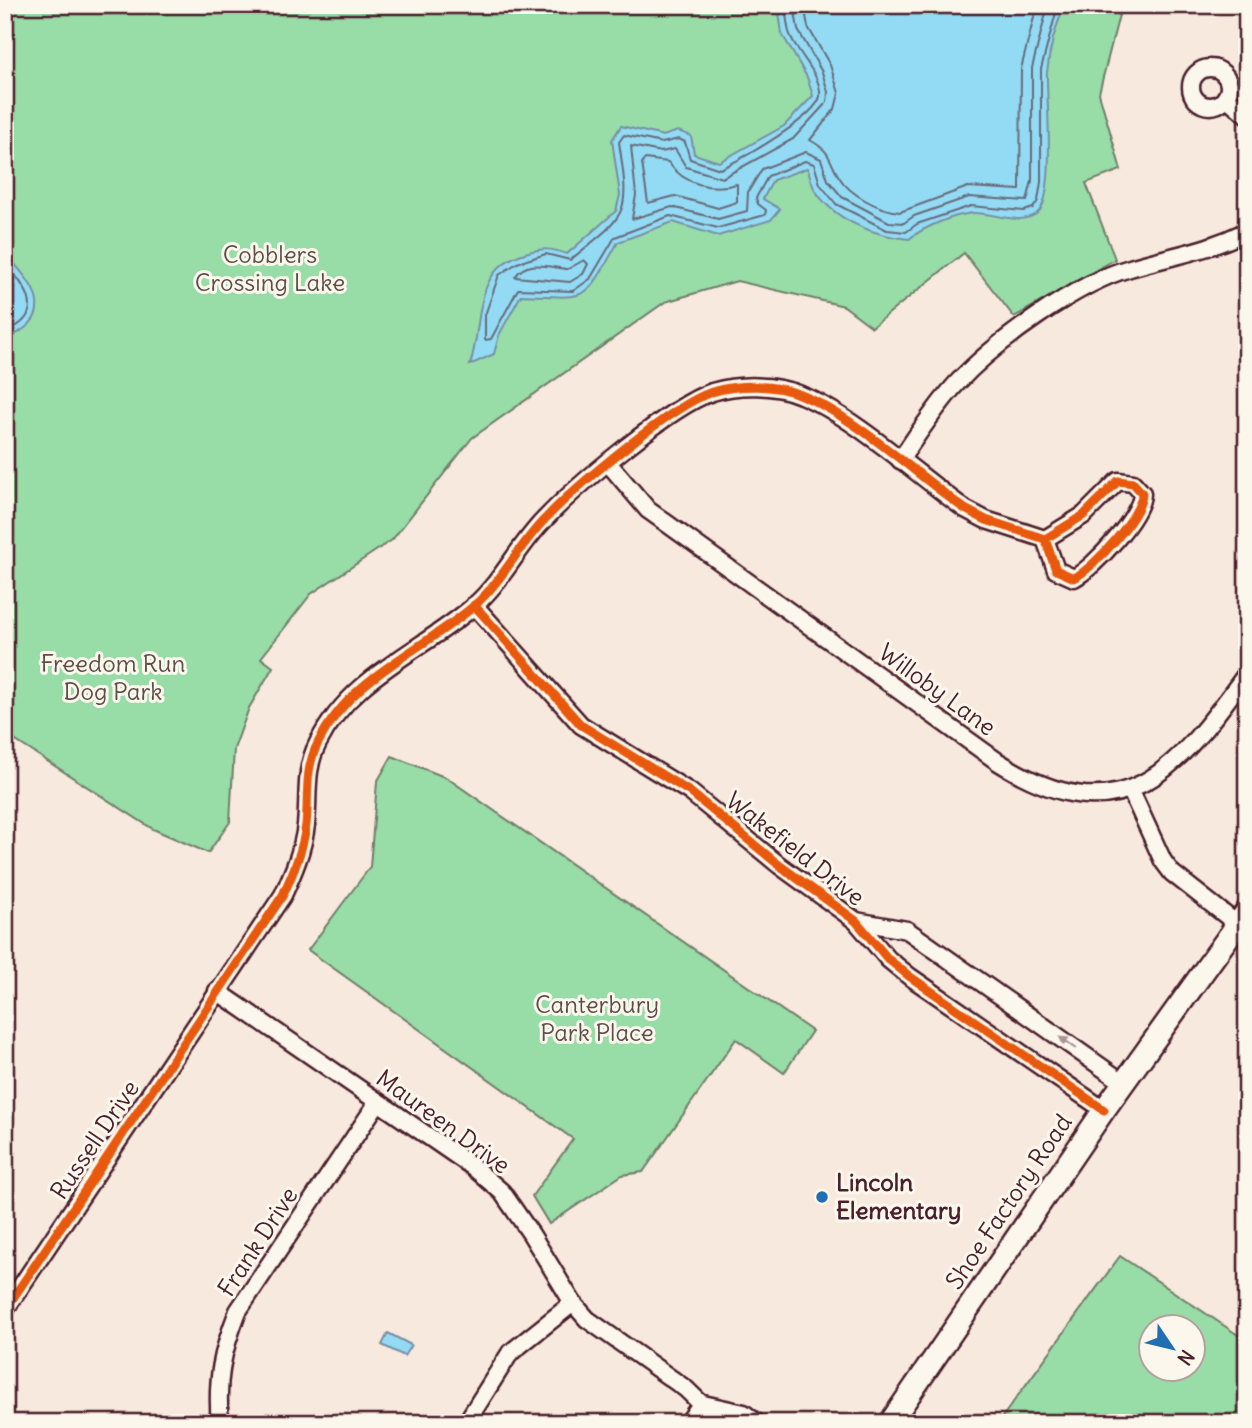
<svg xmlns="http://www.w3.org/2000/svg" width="1252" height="1428" font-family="Delius,sans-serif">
<rect width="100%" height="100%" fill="#f8e9df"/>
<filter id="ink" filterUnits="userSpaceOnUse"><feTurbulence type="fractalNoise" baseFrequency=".0143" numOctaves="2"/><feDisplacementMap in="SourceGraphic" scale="14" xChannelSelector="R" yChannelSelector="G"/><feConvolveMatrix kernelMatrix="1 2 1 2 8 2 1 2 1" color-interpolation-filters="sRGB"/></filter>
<g filter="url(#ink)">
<g fill="#98dca7" stroke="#717e69" stroke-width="2" fill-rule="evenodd">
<polygon points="5,5 1132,5 1119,15 1099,93 1121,170 1086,183 1115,259 1014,317 964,253 872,327 844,306 737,281 665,302 472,438 392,540 311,594 261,658 273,667 249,708 234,749 230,822 208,853 153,829 5,734"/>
<polygon points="392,756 447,778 812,1031 784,1073 736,1039 643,1172 622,1175 549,1224 532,1196 573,1139 308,950 370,867 377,782"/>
<path d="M1120 1256 1247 1341V1423H998ZM1192 1326V1368H1150V1326Z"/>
</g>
<g fill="#93dbf4" stroke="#7690a4" stroke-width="2">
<path d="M778 5H1065C1056 25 1049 51 1047 73 1046 99 1057 202 1036 214 1019 226 992 212 973 213 953 215 924 227 909 239 875 236 832 220 814 188 811 182 810 174 807 168L773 180 763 199 780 209 771 220 718 236 673 222 618 242C584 304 590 298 521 295L499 335 494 354 470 365C484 322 471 269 525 253 543 248 550 248 567 254L616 211 620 195 612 140 621 126 663 136 678 131 691 136 694 154 719 162 784 126 813 96 807 77 782 34Z"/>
<path d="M5 253C23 273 55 305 25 328 18 333 14 337 5 337Z"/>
<polygon points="388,1333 411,1345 404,1356 382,1345"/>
</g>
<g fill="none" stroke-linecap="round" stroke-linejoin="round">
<g stroke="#676a7b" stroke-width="2">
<path d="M785 5C786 14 787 24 789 32 795 52 822 74 820 96 817 117 739 161 720 169L690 159 685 142 679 139 662 143 624 135 619 142C630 216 629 213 570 260L546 254 517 263 499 275 485 315V340L491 339 518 289 573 291 590 279 615 237 670 216 718 228 765 215 766 210 758 204 756 198 768 176 805 161 814 164 820 184 836 204 887 230 906 232 917 224 971 206 1024 211 1033 208 1038 201 1041 182V69L1058 5"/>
<polyline points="794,5 798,30 822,72 828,92 827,102 793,139 722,178 686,167 675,149 661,152 631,146 636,195 632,219 672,207 718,219 747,211 748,192 762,169 806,152 821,159 828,180 842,197 889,222 904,223 914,216 969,197 1027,201 1032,181 1032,68 1048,5"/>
<path d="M804 5 808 27 830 65 839 93 835 109 810 140C833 153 827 158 839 177 850 195 879 210 900 212L968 187 1020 190 1021 69 1037 5"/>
<path d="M645 159 668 162C684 185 712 191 737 184V202L718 208 675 196 648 203 642 163Z"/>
<path d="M584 260 588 264 583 274 570 282 515 277C526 258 551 268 568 269Z"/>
<path d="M5 263C19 279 43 305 21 323 15 327 12 330 5 330"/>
</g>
<defs>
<g id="minor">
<circle cx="1210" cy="87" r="19"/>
<polyline points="1226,97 1247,115"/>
<path d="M900 460C918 434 936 406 957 383 995 342 1077 283 1130 268 1173 255 1205 252 1247 231"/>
<path d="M609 464 648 510 669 525 997 761C1122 840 1176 771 1247 673"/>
<polyline points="474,605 581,725 690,792 779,865 856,921 888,959 909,976 1104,1110"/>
<polyline points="1130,789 1163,861 1172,873 1237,924"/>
<polyline points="856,921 907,930 1124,1083"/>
<polyline points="217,991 473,1167 502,1192 531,1234 573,1303 587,1319 686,1389 721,1423"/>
<path d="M5 1310 283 895C293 873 303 850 306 825 309 795 304 770 318 743 352 675 421 652 475 605 503 580 519 545 545 519 575 487 672 405 712 392 739 384 775 384 801 395 854 416 917 475 965 509L986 520 1045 539 1084 515 1118 481 1133 483 1142 493C1143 514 1094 568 1074 578L1056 570 1045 539"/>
<polyline points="703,1404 744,1413 757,1423"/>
<path d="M220 1423C216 1379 222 1352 238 1311L378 1102"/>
<polyline points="466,1423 510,1353 573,1303"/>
<polyline points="688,1423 701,1404"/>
</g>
<polyline id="tertiary" points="890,1423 1104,1110 1247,911"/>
</defs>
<use href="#minor" stroke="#4a1f2b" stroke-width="21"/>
<use href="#tertiary" stroke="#4a1f2b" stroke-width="26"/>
<use href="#minor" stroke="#fbf7ec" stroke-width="16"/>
<use href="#tertiary" stroke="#fbf7ec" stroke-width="21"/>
<defs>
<g id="cycleway">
<polyline points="474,605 581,725 690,792 779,865 856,921 888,959 909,976 1104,1110"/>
<path d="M5 1310 283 895C293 873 303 850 306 825 309 795 304 770 318 743 352 675 421 652 475 605 503 580 519 545 545 519 575 487 672 405 712 392 739 384 775 384 801 395 854 416 917 475 965 509L986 520 1045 539 1084 515 1118 481 1133 483 1142 493C1143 514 1094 568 1074 578L1056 570 1045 539"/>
</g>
</defs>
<use href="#cycleway" stroke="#fbf7ec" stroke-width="13"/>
<use href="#cycleway" stroke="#e8590c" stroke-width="9"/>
</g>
<defs><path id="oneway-solid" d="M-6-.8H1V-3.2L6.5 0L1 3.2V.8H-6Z" transform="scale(1.75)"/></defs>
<use fill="#ab9695" href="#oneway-solid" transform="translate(1068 1043) rotate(-145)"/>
</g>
<circle fill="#1f6fb2" stroke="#fbf7ec" stroke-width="2.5" cx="822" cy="1197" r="7"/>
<g text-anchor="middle" stroke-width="6" stroke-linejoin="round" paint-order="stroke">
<g font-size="24" fill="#5e4e4a" stroke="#fbf7ec">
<text x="270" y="263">Cobblers<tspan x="270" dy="28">Crossing Lake</tspan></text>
<text x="113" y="672">Freedom Run<tspan x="113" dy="28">Dog Park</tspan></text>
<text x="597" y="1013">Canterbury<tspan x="597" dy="28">Park Place</tspan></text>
</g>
<g font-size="24" fill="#4a1f2b" stroke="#fbf7ec">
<text transform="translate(937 690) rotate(36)" y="8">Willoby Lane</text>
<text transform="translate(795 849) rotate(38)" y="8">Wakefield Drive</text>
<text transform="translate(443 1122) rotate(36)" y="8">Maureen Drive</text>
<text transform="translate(95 1140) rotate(-56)" y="8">Russell Drive</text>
<text transform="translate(1009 1202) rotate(-56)" y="8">Shoe Factory Road</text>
<text transform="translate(258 1242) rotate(-57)" y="8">Frank Drive</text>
</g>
<g font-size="24" font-weight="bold" fill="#4a1f2b" stroke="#fbf7ec" text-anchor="start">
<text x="836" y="1191">Lincoln<tspan x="836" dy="28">Elementary</tspan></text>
</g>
</g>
<rect width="1252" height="1428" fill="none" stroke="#fbf7ec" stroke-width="28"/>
<rect x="14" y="14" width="1224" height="1400" fill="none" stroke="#4a1f2b" stroke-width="2.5" filter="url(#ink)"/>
<g transform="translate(1172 1348) rotate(125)"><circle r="33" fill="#fbf7ec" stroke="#b4a19f" stroke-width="2"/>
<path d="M0-5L12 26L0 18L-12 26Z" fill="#1f6fb2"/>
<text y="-10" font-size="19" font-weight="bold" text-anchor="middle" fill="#4a1f2b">N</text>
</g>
</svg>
